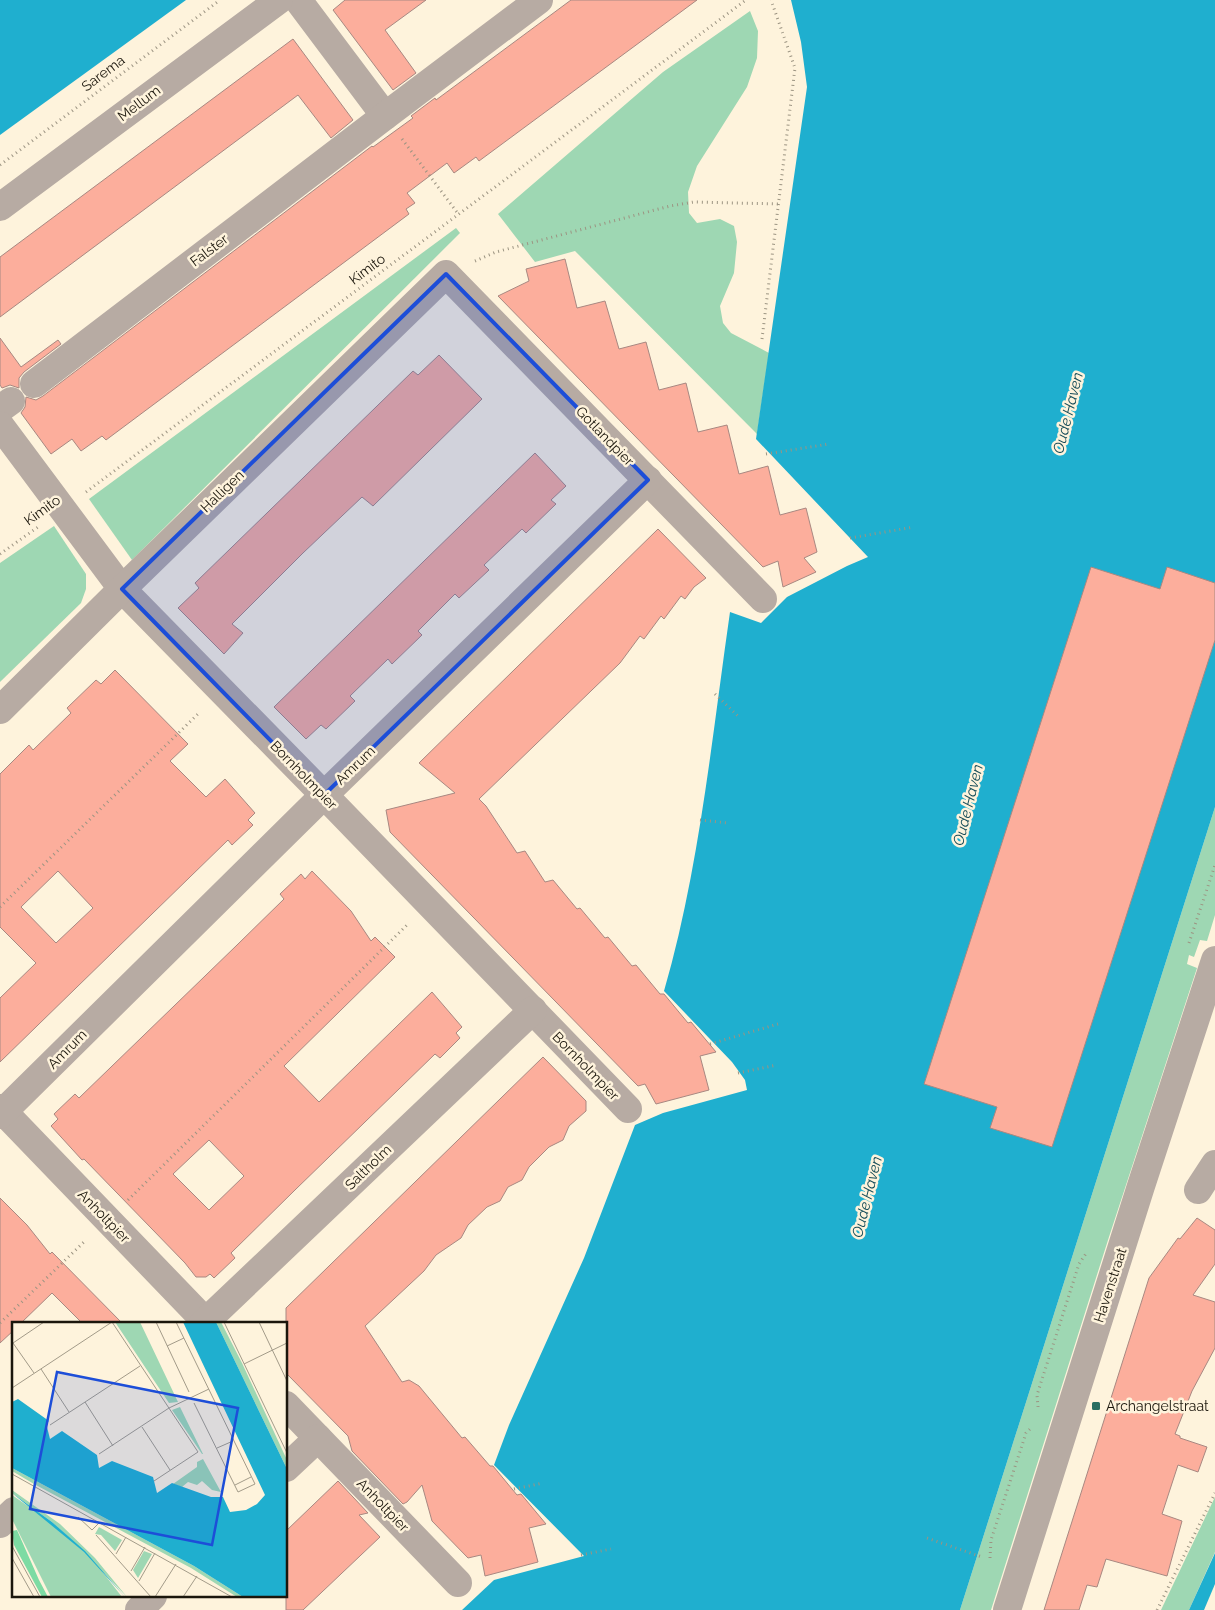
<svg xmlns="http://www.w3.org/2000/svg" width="1215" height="1610" font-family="Raleway,sans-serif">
<rect width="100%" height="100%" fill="#fef3dc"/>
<g fill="#9ed7b3">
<polygon points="750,11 758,31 757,58 747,87 697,166 688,192 689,213 697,223 720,219 734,226 737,242 734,273 720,306 723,323 731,333 769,353 757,434 575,251 535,262 498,214 663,72"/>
<polygon points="456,228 460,233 132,560 89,499"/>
<polygon points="54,526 86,574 86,589 81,603 0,682 0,563"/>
<polygon points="1215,807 1215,915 1207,941 1200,940 1194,957 1189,955 1187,964 1197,968 1108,1240 991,1610 960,1610"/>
<polygon points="1215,1497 1215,1552 1189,1610 1161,1610"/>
</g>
<g fill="#1fafcf">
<polygon points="0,0 186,0 0,135"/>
<path d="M791 0H1215V807L960 1610H462L494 1580 584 1556 494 1465 509 1425 584 1258 635 1125 663 1113 747 1090 745 1080 732 1062 664 991C699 871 712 737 730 612L761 623 787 597 847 566 868 557 756 439 807 87 801 42Z"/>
<polygon points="1215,1553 1215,1584 1204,1610 1189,1610"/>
</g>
<g fill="#fcae9c" stroke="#a88881" fill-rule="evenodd">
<polygon points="345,0 426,0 385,30 416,73 393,90 333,10"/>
<polygon points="571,0 697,0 479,161 476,157 454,173 447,163 407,193 415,203 406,209 409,214 106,440 102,436 81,451 72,439 51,454 21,413 25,407 26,397 36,400 43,396 372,146 373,147 413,118 411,116 435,98 436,100"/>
<polygon points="293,39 353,120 331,138 298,95 0,317 0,257"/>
<polygon points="565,259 577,308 605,301 619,349 646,342 659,390 686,383 698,432 727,425 739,474 768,466 780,515 806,508 817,552 804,558 816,572 783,587 778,561 763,567 498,296 529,281 526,269"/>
<polygon points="0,338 21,367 58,340 61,344 24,372 19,378 19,388 10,385 2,388 0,385"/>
<polygon points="439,355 482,399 373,506 362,497 303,553 232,624 243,633 224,654 178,608 199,588 195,583 413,371 418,375"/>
<polygon points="535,453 566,486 551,500 556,504 526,533 522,529 484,565 489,570 459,598 455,594 418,631 422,635 392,664 388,659 350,696 355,701 326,729 321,725 306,739 274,707"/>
<polygon points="658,529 706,578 694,587 685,599 681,596 664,619 661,616 644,639 640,636 620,663 479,799 486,806 517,853 525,851 545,882 553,880 577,909 580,908 605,938 608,937 632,966 636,965 660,994 664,994 688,1023 691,1022 716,1052 700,1056 709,1090 656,1104 645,1084 638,1086 390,832 386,810 455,793 419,763"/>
<polygon points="1091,567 1160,589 1167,567 1215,583 1215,640 1052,1147 990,1128 997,1107 924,1084"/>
<path d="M115 670 188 744 170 761 206 797 225 779 255 813 248 820 253 825 232 845 228 840 0 1062V998L36 963 0 927V774L29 745 33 750 71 713 67 708 96 680 101 684ZM58 871 93 908 56 943 21 907Z"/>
<path d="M312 871 351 911 371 941 375 937 395 957 284 1066 319 1102 432 992 462 1027 456 1033 460 1038 440 1058 435 1054 295 1190 231 1253 235 1258 214 1278 210 1274 206 1277H196L185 1263 84 1159 82 1160 51 1126 58 1119 54 1114 75 1094 79 1098 237 945 284 899 280 894 301 874 305 879ZM209 1140 244 1176 209 1210 173 1174Z"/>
<polygon points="543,1057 586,1101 586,1111 569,1126 563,1140 549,1147 529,1167 522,1180 508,1187 500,1201 487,1207 468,1225 461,1238 436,1255 424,1271 365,1326 402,1382 409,1380 419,1386 462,1438 465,1437 490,1466 493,1466 517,1495 521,1494 546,1524 529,1528 538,1562 485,1576 481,1555 468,1558 432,1521 422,1485 407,1502 403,1504 352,1451 348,1436 286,1373 286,1308"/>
<polygon points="0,1198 27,1225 50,1254 52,1252 123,1324 83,1324 52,1293 20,1324 14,1324 14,1330 0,1343"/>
<polygon points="1197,1218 1215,1230 1215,1264 1193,1295 1215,1302 1215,1348 1192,1391 1175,1434 1180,1436 1180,1438 1207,1447 1198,1472 1178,1465 1162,1514 1182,1521 1167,1576 1106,1559 1097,1587 1087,1585 1079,1610 1044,1610 1149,1278 1178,1238 1180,1239"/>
<polygon points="338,1481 368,1513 359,1515 380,1537 303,1610 286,1610 286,1531"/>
</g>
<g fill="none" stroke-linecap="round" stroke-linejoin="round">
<g stroke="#9c9482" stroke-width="3" stroke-dasharray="1 4" stroke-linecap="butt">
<polyline points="402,139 459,215"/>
<polyline points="0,165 220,0"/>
<polyline points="475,261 496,252 670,206 694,202 779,204"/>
<polyline points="762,339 795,68 771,0"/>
<polyline points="766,454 829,444"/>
<polyline points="86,492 746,0"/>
<polyline points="850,538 914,527"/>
<polyline points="0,554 38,527"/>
<polyline points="715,694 739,717"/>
<polyline points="700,820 728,823"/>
<polyline points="0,907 200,712"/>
<polyline points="1189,943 1215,865"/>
<polyline points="710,1044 778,1024"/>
<polyline points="738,1073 777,1065"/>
<polyline points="128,1200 407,925"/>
<polyline points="0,1323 86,1240"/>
<polyline points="1038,1407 1037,1395 1079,1264 1087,1252"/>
<polyline points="514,1489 543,1483"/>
<polyline points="927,1538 982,1557"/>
<polyline points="581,1555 611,1549"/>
<polyline points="990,1558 991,1540 1026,1433 1032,1427"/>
<polyline points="1157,1610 1215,1493"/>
</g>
<g stroke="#b7aba3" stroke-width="28">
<polyline points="298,0 385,116"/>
<polyline points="0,207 279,0"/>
<polyline points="34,384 385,116 539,0"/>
<polyline points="0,409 11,401"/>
<polyline points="0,425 122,589 324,795 628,1109"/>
<polyline points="0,710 122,589 446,274 763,599"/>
<polyline points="0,1108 208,1324"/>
<polyline points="0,1115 324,795 648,480"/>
<polyline points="1198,1190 1215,1164"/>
<polyline points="203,1324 533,1010"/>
<polyline points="286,1405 458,1583"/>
<polyline points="286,1468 318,1438"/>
<polyline points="0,1524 14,1511"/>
<polyline points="139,1610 153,1596"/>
<polyline points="1007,1610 1141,1186 1215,960"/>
</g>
</g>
<path fill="#1d4ed8" fill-opacity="0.2" stroke="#1d4ed8" stroke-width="4" stroke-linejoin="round" d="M446 274 648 480 324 795 122 589Z"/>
<rect fill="#296e61" stroke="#fef3dc" stroke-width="2" x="1091" y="1401" width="10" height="10" rx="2.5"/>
<g text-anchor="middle" stroke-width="5" stroke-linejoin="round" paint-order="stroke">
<g font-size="14" fill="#1b160c" stroke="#fef3dc">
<text transform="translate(103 73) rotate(-37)" y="5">Sarema</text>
<text transform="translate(139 103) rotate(-37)" y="5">Mellum</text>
<text transform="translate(209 250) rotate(-37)" y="5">Falster</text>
<text transform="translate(367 269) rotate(-37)" y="5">Kimito</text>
<text transform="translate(605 436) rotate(46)" y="5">Gotlandpier</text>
<text transform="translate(222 491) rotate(-44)" y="5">Halligen</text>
<text transform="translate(42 510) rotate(-36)" y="5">Kimito</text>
<text transform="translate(355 765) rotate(-44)" y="5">Amrum</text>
<text transform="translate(304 775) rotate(46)" y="5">Bornholmpier</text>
<text transform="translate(67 1049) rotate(-45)" y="5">Amrum</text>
<text transform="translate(586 1066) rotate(46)" y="5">Bornholmpier</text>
<text transform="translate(368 1167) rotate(-44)" y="5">Saltholm</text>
<text transform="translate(104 1216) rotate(46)" y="5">Anholtpier</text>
<text transform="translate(1110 1285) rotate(-72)" y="5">Havenstraat</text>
<text transform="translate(383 1505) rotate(46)" y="5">Anholtpier</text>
</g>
<g font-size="14" fill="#1b160c" stroke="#fef3dc" text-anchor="start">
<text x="1106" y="1411">Archangelstraat</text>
</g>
<g font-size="15" font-style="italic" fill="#124a57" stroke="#fef3dc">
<text transform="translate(1068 413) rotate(-76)" y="5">Oude Haven</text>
<text transform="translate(968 805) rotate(-76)" y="5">Oude Haven</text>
<text transform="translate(867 1197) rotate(-76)" y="5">Oude Haven</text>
</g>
</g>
<g transform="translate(12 1322)">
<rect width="275" height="275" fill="#fef3dc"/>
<path d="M103 0H128L166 80 157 81ZM204 0H209L230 41 275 138V147ZM168 85 191 132H190L160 88ZM191 137 209 170 200 168 190 159 185 163 176 160 170 165 161 162 185 145V140ZM0 146 182 244 231 275H225L179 246 22 162 0 149ZM0 168 48 202 83 236 115 275 89 248 110 275H39L0 197V173L40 201 79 236 40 200 0 171ZM87 205 110 218 103 229 89 213 83 212ZM132 229 140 232 126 256 121 248Z" fill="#9ed7b3"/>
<path d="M5 208 27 258 36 275H30L2 223 0 209Z" fill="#7ddba3"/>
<path d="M171 0H204L275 147V275H231L182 244 0 146V80L6 77 37 99 34 101 38 117 50 109 85 133 87 146 100 139 141 155 145 171 160 161 199 175H211L218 190 234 188 245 182 253 173ZM0 171 40 200 73 229 113 275 72 230Z" fill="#1fafcf"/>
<path fill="none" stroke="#a39b89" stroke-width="1" d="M100 0 186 130 142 159M144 0 177 70M164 0 243 162 226 170 182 81M212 0 275 131M247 0 275 59M155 24 172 16M232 42 275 21M29 47 57 90M22 51 1 21 32 0M0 66 100 0M73 80 101 124M38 103 128 44M130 105 158 148M205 126 221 119M87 132 157 86 197 67M0 152 220 275M223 163 239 155M66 195 80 208 88 200M84 213 139 275M0 224 28 275M104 232 114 215M0 236 22 275M119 249 133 225M127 259 143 231M143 275 164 242M171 275 185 254"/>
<path fill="#1d4ed8" fill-opacity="0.15" stroke="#1d4ed8" stroke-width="2.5" d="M45 50 226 86 200 223 18 187Z"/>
<rect width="275" height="275" fill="none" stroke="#1b160c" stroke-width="2.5"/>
</g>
</svg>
